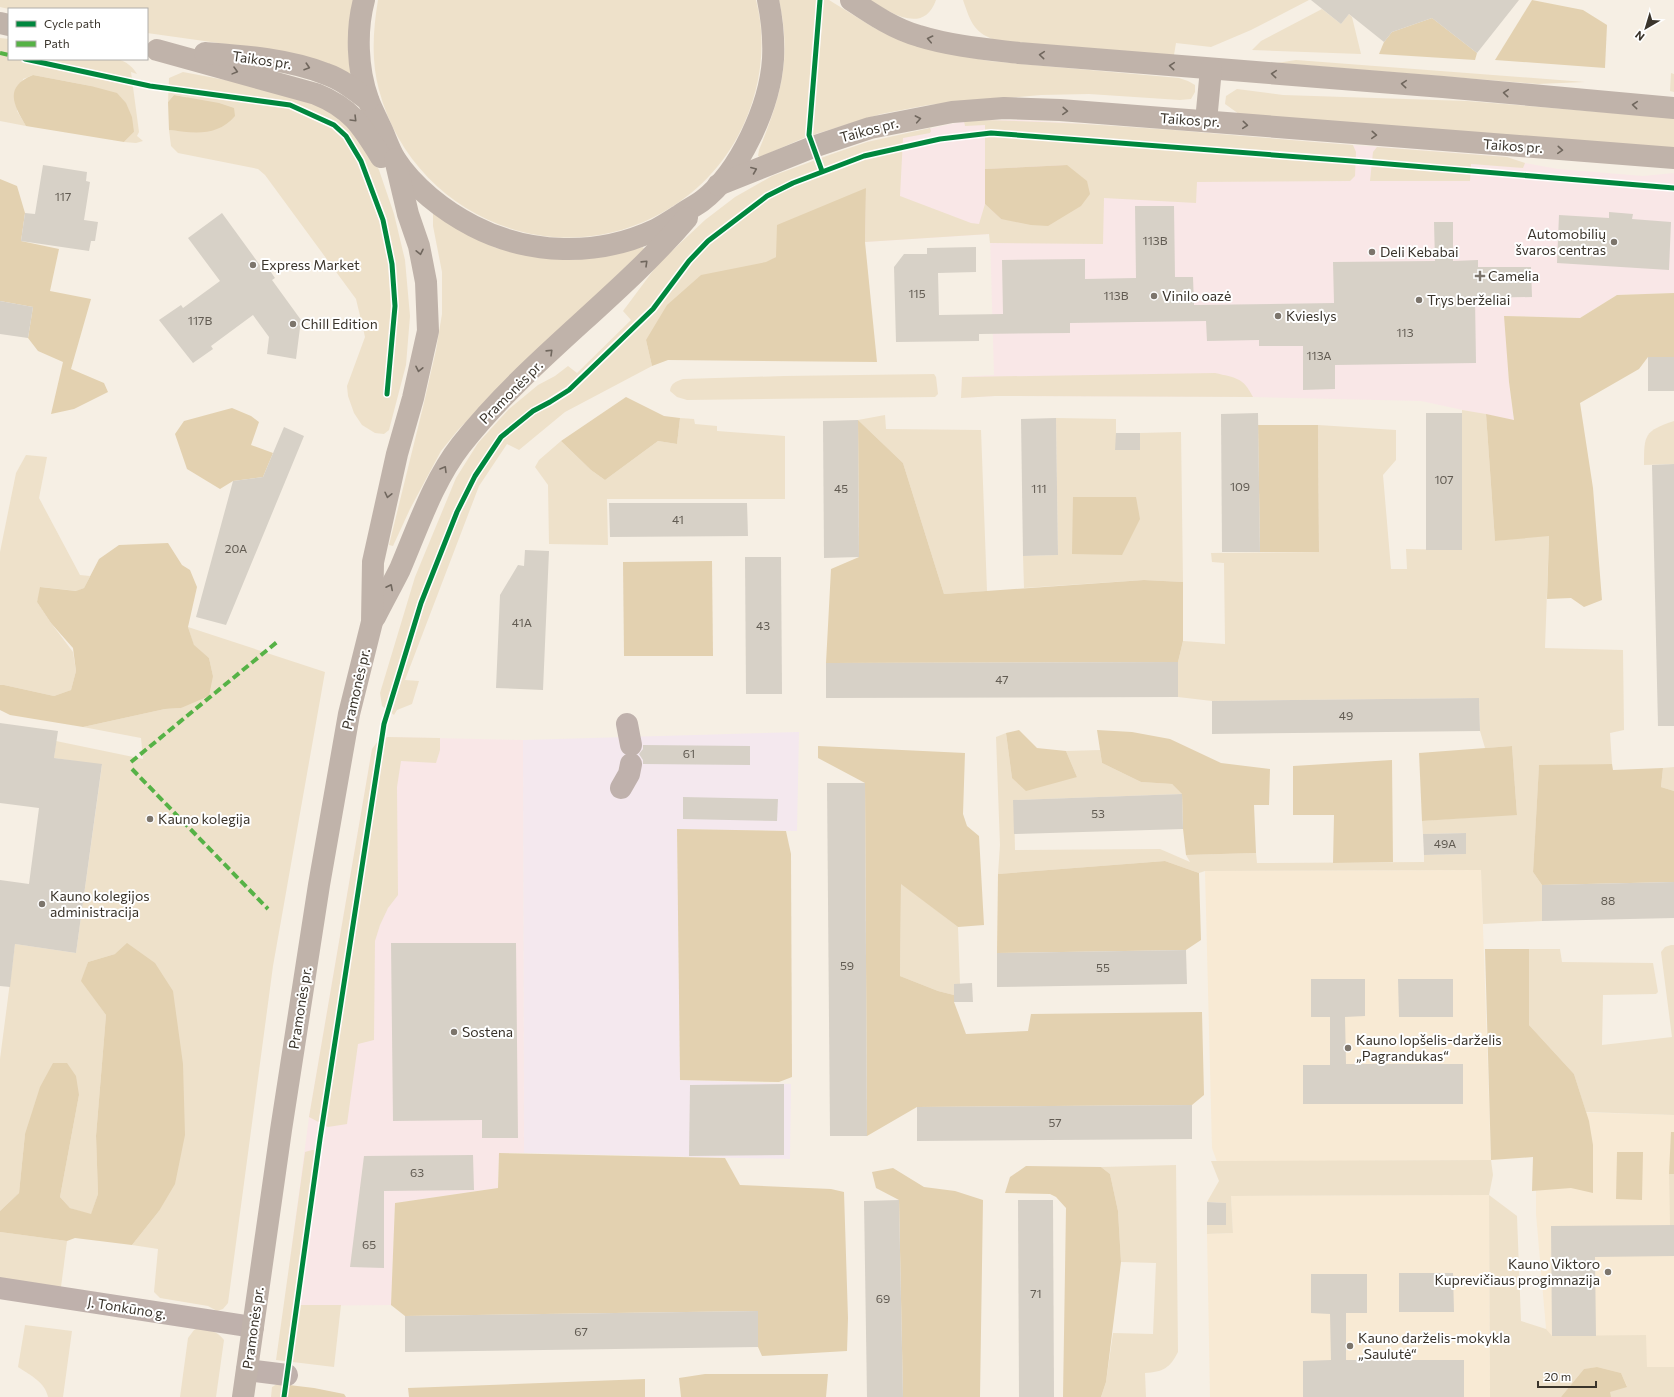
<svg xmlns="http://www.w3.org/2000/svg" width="1674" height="1397" font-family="Commissioner,sans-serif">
<rect width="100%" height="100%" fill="#f6efe4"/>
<g fill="#f9e7e7">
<polygon points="970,120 1022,120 1072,123 1507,157 1525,163 1558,169 1643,176 1674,173 1674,293 1617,295 1580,318 1505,316 1509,382 1514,421 1421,401 1253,397 995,396 961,398 962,377 994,375 990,234 865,242 867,142"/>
<polygon points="388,737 523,740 524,1153 499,1153 498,1188 395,1203 391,1305 284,1306 309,1117 372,749 379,740"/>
</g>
<polygon fill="#f4e8ee" points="799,732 797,831 677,829 680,1080 791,1084 790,1159 524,1153 523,740"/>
<g fill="#f8ead4">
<polygon points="1481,870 1491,1160 1217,1162 1212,1148 1205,871"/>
<polygon points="1536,1111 1674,1115 1674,1397 1552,1397 1536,1214"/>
<polygon points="1489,1195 1490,1397 1210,1397 1207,1234 1233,1233 1231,1196"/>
</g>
<g fill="#eee1ca">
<polygon points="0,0 354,0 352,70 349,75 290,53 147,33 147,9 9,9 0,7"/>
<path d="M378 0H756C768 45 760 95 738 136 719 171 690 199 654 217 543 273 410 209 379 90 371 61 373 30 378 0Z"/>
<path d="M779 0H829L876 29 932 50 989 61 1179 78 1188 81 1195 85V92L1191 99 1180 100 1089 94 1041 95 928 105 881 114 806 137 760 157 758 156 759 150C781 96 792 59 779 0Z"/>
<path d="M870 0H936C924 35 890 13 870 0Z"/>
<path d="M963 0H1309L1251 30 1211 47 1176 43 1174 55 999 41C974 34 971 23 963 0Z"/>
<polygon points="1322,9 1341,24 1349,14 1352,17 1361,54 1252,50 1261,41"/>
<path d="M0 38 9 39V59H117C126 61 133 67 137 74L131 72 139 132 137 136 143 141 136 143 124 142 134 132 91 86 33 75 23 79 17 111 26 126 0 121Z"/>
<polygon points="1296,60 1585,82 1538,84 1277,63"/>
<polygon points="183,72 283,91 320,102 360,137 379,170 394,214 405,260 410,316 406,365 389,430 384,434 375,433 362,425 354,413 348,396 347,386 365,337 356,299 265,175 258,169 178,153 171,146 169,130 190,132 187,97 174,95 168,102 169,78"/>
<polygon points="1671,73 1674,74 1674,92 1670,91"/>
<polygon points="1237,89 1283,95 1467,101 1674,118 1674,149 1239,114 1225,104 1226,96"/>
<path d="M970 120C1097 121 1225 135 1353 145L1356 152 1355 176 1350 181 1197 182 1196 203 1104 198 1103 244 990 243 989 234 865 242 866 188 776 257 646 340 652 366 565 412 519 450 507 444 479 486 405 680 419 681 412 704 397 710 394 715 382 706 380 693 415 577 456 478 478 443 509 409 538 385 555 376 568 366 577 373 631 320 623 311 658 264 705 220 735 197 772 176 832 154 867 142 930 128 931 131 930 133 903 138 900 196 971 223 979 224 985 204 1001 219 1067 165 985 169V125L965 126 964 121Z"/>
<polygon points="1377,147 1507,157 1525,163 1523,168 1471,164 1470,181 1370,181 1373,152"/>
<polygon points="433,213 458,229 496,248 539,256 573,260 615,254 643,247 644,249 490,397 458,430 441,451 410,509 393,546 389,545 423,407 436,350 442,314 442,272 433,226"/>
<path d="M1215 373C1236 378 1243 377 1253 397L995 396 961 398 962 377Z"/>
<path d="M934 374 936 377 938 394 935 397 687 400 677 397 670 391C671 383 675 382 683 379L784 376Z"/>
<polygon points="1462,410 1486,414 1495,541 1549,535 1545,648 1623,650 1624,730 1610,733 1612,764 1539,766 1533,872 1542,885 1542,921 1483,924 1481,870 1205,871 1199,873 1165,861 998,874 1000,845 996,737 1006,733 1012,778 1077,777 1066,751 1100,750 1102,763 1141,782 1172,784 1182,794 1014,800 1015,850 1160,849 1190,862 1186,855 1256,853 1257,863 1424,862 1424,855 1466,854 1466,833 1423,834 1422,821 1517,814 1512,746 1485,748 1480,731 1479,698 1212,701 1178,697 1178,662 1183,641 1225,644 1224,563 1212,562 1211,553 1319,552 1318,425 1396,430 1396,460 1383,475 1391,569 1407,569 1406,549 1461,550"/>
<polygon points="885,415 886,429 981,430 987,591 944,594 903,463 858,420"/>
<polygon points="680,418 694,419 695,424 717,426 717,431 785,436 785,499 607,499 608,545 549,544 548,485 535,467 539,460 561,441 591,470 605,480 658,441 677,444"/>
<polygon points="1056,418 1116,419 1116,450 1140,450 1140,433 1181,432 1183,582 1144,580 1024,588 1023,556 1058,555"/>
<path d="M1674 421V464L1644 465C1644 435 1644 431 1674 421Z"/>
<polygon points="26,455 47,457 39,498 80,575 90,576 84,588 77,591 41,587 37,602 51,623 73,652 76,671 71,690 54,696 4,685 0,685 0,552 16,473"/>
<polygon points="188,627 325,672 273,966 228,1303 223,1309 217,1311 208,1306 160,1298 154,1292 158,1249 132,1245 159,1211 115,954 88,962 82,981 106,1015 96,1136 98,1194 91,1215 70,1208 60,1197 79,1095 25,1134 19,1193 0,1211 0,1059 15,944 76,953 102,765 54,758 56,741 143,759 141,738 83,727 165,709 181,708 213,676 209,658 194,646"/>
<polygon points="388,737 440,738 440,750 436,763 401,761 397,787 398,895 388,908 380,925 375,941 374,1040 358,1044 347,1124 328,1127 309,1117 372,749 379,740"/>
<polygon points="1674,767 1674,791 1661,787 1663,768"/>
<polygon points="901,883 958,927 960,984 954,984 954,995 938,991 900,976"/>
<polygon points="1671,945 1674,945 1674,1115 1586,1112 1574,1074 1529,1025 1529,949 1560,949 1562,962 1653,963 1658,992 1656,994 1603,995 1602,1045 1672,1037 1661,952 1665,947"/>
<polygon points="312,1150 319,1150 297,1305 341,1305 334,1367 276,1360 305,1152"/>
<polygon points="1491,1160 1493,1175 1489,1195 1517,1216 1521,1321 1546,1329 1552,1336 1646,1335 1647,1367 1674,1367 1674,1397 1611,1397 1609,1392 1627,1386 1621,1373 1597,1367 1584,1369 1561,1397 1490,1397 1489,1195 1231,1196 1233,1233 1207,1234 1207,1225 1226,1225 1226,1203 1207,1202 1219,1181 1211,1161"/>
<path d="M1176 1165 1178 1352C1170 1368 1163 1372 1145 1373L1146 1397H1101L1106 1382 1113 1333 1153 1334 1156 1263 1121 1262 1118 1211 1110 1174 1101 1167Z"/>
<polygon points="1669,1174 1674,1174 1674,1225 1670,1225"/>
<polygon points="0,1232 67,1241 61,1287 0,1278"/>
<path d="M25 1325 72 1331 63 1397H48C45 1382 30 1375 18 1367Z"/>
<path d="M198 1328C210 1330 217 1331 224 1340L216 1397H180L188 1338 194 1330Z"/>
<polygon points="277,1384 289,1385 287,1397 271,1397 272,1387"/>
</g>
<g fill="#e3d1b0">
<polygon points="1532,0 1583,10 1607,25 1605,68 1495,60"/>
<polygon points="1432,18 1477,53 1475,60 1379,54 1384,42 1392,32"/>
<path d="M33 75 91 86 117 93 126 103 132 117 134 132 124 142 26 126C13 104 4 87 33 75Z"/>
<path d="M174 95 219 103 234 108 235 116C217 137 194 133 169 130L168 102Z"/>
<polygon points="1067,165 1087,181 1090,194 1081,206 1048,226 1031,225 1001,219 985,204 985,169"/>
<polygon points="0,179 17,186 25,213 21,241 59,249 50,291 91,299 71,369 104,383 108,392 74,409 51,414 63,362 38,351 28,338 33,307 0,301"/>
<polygon points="866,188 865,242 877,362 668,360 652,366 646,340 667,305 701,275 766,262 776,257 777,225"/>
<polygon points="1674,293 1674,357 1648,357 1639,369 1580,403 1593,488 1602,600 1584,607 1571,598 1547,599 1549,536 1495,541 1486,414 1514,420 1509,382 1504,316 1580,318 1617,295"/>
<polygon points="626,397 664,416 680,418 677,444 658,441 605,480 591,470 561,441"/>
<polygon points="232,408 251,416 259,422 251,445 273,453 263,477 233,481 220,489 187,469 175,434 184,421"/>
<polygon points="858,420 903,463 944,594 1144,580 1183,582 1183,641 1178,662 826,663 831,569 859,557"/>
<polygon points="1258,425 1318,425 1319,552 1260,552"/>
<polygon points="1073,497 1136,497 1140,519 1122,555 1072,554"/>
<polygon points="168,543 182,565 190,570 197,587 188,627 194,645 209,658 213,676 209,696 181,708 165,709 83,727 10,715 0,710 0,685 4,685 54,696 71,690 76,671 73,648 51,623 37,602 40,587 76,591 84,588 99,559 119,545"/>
<polygon points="712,561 713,656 624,656 623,562"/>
<polygon points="1019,730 1037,748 1066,751 1077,777 1026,791 1012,778 1006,733"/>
<polygon points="1097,730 1132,732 1170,739 1221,763 1270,769 1269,805 1254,805 1256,853 1186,855 1183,829 1182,794 1172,784 1141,782 1102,763"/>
<polygon points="818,746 965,753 963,814 967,826 979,836 984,925 958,927 901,884 900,976 938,991 954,995 954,1002 966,1034 1028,1031 1031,1014 1202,1012 1204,1095 1192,1105 917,1107 867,1136 865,783 818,758"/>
<polygon points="1512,746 1517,815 1422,821 1419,753"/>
<polygon points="1392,760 1393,862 1333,863 1334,815 1293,815 1293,766"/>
<polygon points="1612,764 1613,770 1663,768 1661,787 1674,791 1674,882 1542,885 1533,872 1539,765"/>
<polygon points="677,829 786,831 791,854 792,1077 779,1082 680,1080"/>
<polygon points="1165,861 1199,873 1201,940 1186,950 997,953 998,874"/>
<polygon points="127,943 155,963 173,991 183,1064 185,1135 175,1184 159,1211 132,1245 75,1238 67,1241 0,1232 0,1211 19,1193 25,1134 40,1087 53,1063 67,1063 76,1076 79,1095 60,1197 70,1208 91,1214 98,1194 96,1136 106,1015 81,981 88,962 115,954"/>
<polygon points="1485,949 1529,949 1529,1025 1574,1074 1589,1121 1593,1145 1593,1193 1571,1188 1532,1191 1533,1157 1491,1160"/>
<polygon points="1671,1132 1674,1132 1674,1174 1669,1174"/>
<polygon points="1617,1152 1643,1152 1642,1200 1616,1199"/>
<polygon points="499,1153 725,1158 740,1185 831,1189 844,1192 848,1318 847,1351 762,1356 758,1347 757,1311 405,1316 391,1305 395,1203 498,1188"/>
<polygon points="1026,1166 1101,1167 1110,1174 1118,1211 1121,1262 1106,1382 1101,1397 1063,1397 1066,1208 1056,1197 1050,1194 1005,1193 1010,1177"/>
<polygon points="893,1168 924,1187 955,1191 983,1200 980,1397 903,1397 899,1200 876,1188 872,1172"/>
<polygon points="1597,1367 1621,1373 1627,1387 1610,1392 1611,1397 1561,1397 1584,1369"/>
<polygon points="705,1374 828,1374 826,1397 681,1397 679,1378"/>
<polygon points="645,1379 645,1397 409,1397 408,1388"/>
<polygon points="289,1385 314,1388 344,1394 346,1397 287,1397"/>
</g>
<g fill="#d7d1c7">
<polygon points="1311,0 1519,0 1477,53 1432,18 1392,32 1384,42 1349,14 1341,24"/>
<polygon points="43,165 87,172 86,181 90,182 84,220 98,222 95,241 91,241 89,251 21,241 25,213 35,214"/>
<polygon points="1135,206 1174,206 1175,277 1193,277 1194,305 1334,303 1333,262 1435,261 1434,222 1453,222 1453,261 1478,260 1478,267 1531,267 1532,297 1475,298 1476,363 1335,365 1335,389 1303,390 1303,346 1259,346 1259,340 1207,341 1206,321 1070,323 1070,333 979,334 979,341 896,342 894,267 904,254 927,254 927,248 976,247 976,272 938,273 939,315 1003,314 1002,260 1085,259 1085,279 1136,278"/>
<polygon points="1609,212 1633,214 1632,219 1671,222 1669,270 1557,263 1559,215 1609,218"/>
<polygon points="222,213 262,268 266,265 275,278 272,280 301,320 296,359 267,354 269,337 253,315 211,346 213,349 193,363 159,320 181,305 183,308 220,281 188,238"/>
<polygon points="0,301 33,307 28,338 0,334"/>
<rect x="1648" y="357" width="26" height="34"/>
<polygon points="1258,413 1260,552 1222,552 1221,414"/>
<rect x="1426" y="413" width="36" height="137"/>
<polygon points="1056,418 1058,555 1023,556 1021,419"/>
<polygon points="858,420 859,557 824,558 823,421"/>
<polygon points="284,427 304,436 226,625 196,617 233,481 263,477"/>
<polygon points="1116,433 1140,433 1140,450 1115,450"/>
<polygon points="1674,464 1674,726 1658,726 1652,465"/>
<polygon points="609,503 747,503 748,536 610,537"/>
<polygon points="525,550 549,551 543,690 496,688 500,595 518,565 524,566"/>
<polygon points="745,557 781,557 782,694 746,694"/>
<polygon points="1178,662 1178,697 826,698 826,663"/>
<polygon points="1479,698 1480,731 1212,734 1212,701"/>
<polygon points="0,723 58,731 54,758 102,764 76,953 15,944 10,987 0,986 0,880 29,884 39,808 0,803"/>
<polygon points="643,745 750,746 750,765 643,764 643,760 639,754 643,749"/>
<polygon points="827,783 865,783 867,1136 830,1136"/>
<polygon points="1182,794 1183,829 1014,834 1013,800"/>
<polygon points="683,797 778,799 777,821 683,819"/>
<polygon points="1466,833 1466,854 1424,855 1423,834"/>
<polygon points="1674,882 1674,918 1542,921 1542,885"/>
<polygon points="391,943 516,943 518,1138 482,1138 482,1120 393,1121"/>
<polygon points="1186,950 1187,984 997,987 997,953"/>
<polygon points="1311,979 1365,979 1365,1016 1345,1017 1346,1064 1463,1064 1463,1104 1303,1104 1303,1065 1330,1065 1330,1017 1311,1017"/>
<polygon points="1398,979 1453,979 1453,1017 1399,1017"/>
<polygon points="972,983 973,1002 954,1002 954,984"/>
<polygon points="784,1084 784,1155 689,1156 690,1085"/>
<polygon points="1192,1105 1192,1139 917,1141 917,1107"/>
<polygon points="473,1155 474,1190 384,1191 384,1268 350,1267 364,1156"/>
<polygon points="899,1200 903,1397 867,1397 864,1201"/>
<polygon points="1018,1200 1053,1200 1054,1397 1019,1397"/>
<polygon points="1207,1202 1226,1203 1226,1225 1207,1225"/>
<polygon points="1674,1225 1674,1256 1595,1257 1596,1336 1552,1336 1551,1226"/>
<polygon points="1399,1273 1453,1273 1454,1312 1399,1312"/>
<polygon points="1311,1274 1367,1274 1367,1313 1346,1313 1346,1360 1464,1360 1464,1397 1303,1397 1303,1361 1331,1360 1330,1314 1311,1313"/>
<polygon points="758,1311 758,1347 405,1352 405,1316"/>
</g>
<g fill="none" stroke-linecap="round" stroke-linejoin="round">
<g stroke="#bfb1ac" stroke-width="22">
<polyline points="627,724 631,745"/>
<polyline points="621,788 629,774 631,764"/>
<polyline points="0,1288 253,1327"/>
<polyline points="247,1370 287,1375"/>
</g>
<g stroke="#c0b3aa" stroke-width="22">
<path d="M364 0C356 30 357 69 368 99 371 108 376 117 380 126 385 136 389 149 395 159 413 187 444 211 473 226 529 255 597 257 655 230 663 226 672 220 680 215 687 210 695 206 702 201 740 172 770 106 773 59 774 39 772 19 768 0"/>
<path d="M851 0C872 14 894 29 919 36 951 46 986 49 1019 53L1443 87 1674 108"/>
<polyline points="0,23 9,25"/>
<path d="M157 50 316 94C351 108 362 126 381 157"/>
<path d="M205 53C245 56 288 59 326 74 341 79 355 90 368 100"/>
<polyline points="1206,121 1211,69"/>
<polyline points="718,185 813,147 870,128 952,112 1004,108 1060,110 1674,158"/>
<path d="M375 617C383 601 392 585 400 569 418 527 433 481 461 445 527 361 618 299 687 218"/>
<polyline points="243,1397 281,1130 319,885 349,714 372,622 373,562 397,454 413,398 428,331 426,282 419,246 408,214 395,159"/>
</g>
<g stroke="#56b246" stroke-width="4" stroke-dasharray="8 4" stroke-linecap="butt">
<polyline points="0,53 9,55"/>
<polyline points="131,762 277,642"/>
<polyline points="132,769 268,909"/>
</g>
<defs>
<g id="cycleway">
<polyline points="820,0 809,135 822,171"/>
<polyline points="25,59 150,86 290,105 334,125 346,136 361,161 383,220 392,264 395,306 387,394"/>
<polyline points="284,1397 320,1139 384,724 421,603 457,512 475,476 501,437 533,411 550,402 569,390 653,309 689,261 708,241 767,196 793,183 864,156 940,139 991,133 1365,162 1674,188"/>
</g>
</defs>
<use href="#cycleway" stroke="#fff" stroke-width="8"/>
<use href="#cycleway" stroke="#00873e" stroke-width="5"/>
</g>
<defs><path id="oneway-chevron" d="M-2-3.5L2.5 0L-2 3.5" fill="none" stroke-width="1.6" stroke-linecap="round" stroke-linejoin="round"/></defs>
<g stroke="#70675e">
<use href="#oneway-chevron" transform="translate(930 39) rotate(-168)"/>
<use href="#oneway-chevron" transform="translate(1042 55) rotate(-175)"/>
<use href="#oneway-chevron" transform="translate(1172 66) rotate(-175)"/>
<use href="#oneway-chevron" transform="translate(307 67) rotate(18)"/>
<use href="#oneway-chevron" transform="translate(235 71) rotate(15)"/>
<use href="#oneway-chevron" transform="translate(1274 74) rotate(-175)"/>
<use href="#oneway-chevron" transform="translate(1404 84) rotate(-175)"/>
<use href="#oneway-chevron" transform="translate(1506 93) rotate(-175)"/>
<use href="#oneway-chevron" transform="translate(1635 105) rotate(-175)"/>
<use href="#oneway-chevron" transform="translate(1065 111) rotate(4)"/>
<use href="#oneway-chevron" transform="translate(354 119) rotate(45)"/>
<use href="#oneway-chevron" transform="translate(918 119) rotate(-11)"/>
<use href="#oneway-chevron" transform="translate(1245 125) rotate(5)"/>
<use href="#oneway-chevron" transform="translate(1374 135) rotate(4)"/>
<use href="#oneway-chevron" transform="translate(1560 150) rotate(4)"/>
<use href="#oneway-chevron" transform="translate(754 170) rotate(-22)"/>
<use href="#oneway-chevron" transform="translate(420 252) rotate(78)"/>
<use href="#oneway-chevron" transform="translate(645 263) rotate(-44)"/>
<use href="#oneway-chevron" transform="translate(550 352) rotate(-44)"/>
<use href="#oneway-chevron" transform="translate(419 369) rotate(102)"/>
<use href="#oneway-chevron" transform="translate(444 469) rotate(-59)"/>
<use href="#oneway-chevron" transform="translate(388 495) rotate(103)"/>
<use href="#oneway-chevron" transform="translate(390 587) rotate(-63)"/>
</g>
<g fill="#7c756c" stroke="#fff" stroke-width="1.5">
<circle cx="1614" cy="242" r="4"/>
<circle cx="1372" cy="252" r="4"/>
<circle cx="253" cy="265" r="4"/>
<path d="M1478 270h4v4h4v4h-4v4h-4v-4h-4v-4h4z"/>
<circle cx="1154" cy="296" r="4"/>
<circle cx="1419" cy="300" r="4"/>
<circle cx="1278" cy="316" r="4"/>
<circle cx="293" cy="324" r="4"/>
<circle cx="150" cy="819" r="4"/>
<circle cx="42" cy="904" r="4"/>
<circle cx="454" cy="1032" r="4"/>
<circle cx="1348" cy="1048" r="4"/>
<circle cx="1608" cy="1272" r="4"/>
<circle cx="1350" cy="1346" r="4"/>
</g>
<g text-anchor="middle" stroke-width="4" stroke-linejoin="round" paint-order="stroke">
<g font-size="12" fill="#615b52">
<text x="63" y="201">117</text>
<text x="1155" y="245">113B</text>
<text x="917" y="298">115</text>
<text x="1116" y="300">113B</text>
<text x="200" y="325">117B</text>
<text x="1405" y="337">113</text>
<text x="1319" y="360">113A</text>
<text x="1444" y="484">107</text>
<text x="1240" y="491">109</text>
<text x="841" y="493">45</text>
<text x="1039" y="493">111</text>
<text x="678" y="524">41</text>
<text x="236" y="553">20A</text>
<text x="522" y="627">41A</text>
<text x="763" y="630">43</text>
<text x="1002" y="684">47</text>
<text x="1346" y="720">49</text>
<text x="689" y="758">61</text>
<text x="1098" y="818">53</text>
<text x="1445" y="848">49A</text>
<text x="1608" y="905">88</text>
<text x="847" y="970">59</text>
<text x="1103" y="972">55</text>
<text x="1055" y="1127">57</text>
<text x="417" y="1177">63</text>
<text x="369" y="1249">65</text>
<text x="1036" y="1298">71</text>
<text x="883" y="1303">69</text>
<text x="581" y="1336">67</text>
</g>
<g font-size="14" fill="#3a342b" stroke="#fff">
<text transform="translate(262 60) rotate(8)" y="5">Taikos pr.</text>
<text transform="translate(1190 120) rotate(4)" y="5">Taikos pr.</text>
<text transform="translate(869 130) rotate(-15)" y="5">Taikos pr.</text>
<text transform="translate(1513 146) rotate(4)" y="5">Taikos pr.</text>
<text transform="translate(511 392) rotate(-45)" y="5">Pramonės pr.</text>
<text transform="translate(356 689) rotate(-77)" y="5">Pramonės pr.</text>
<text transform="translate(300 1008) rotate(-81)" y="5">Pramonės pr.</text>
<text transform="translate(127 1308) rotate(9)" y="5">J. Tonkūno g.</text>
<text transform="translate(253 1328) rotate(-82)" y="5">Pramonės pr.</text>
</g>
<g font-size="14" fill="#3a342b" stroke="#fff" text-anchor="start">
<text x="1606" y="239" text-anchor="end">Automobilių<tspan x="1606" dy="16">švaros centras</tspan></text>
<text x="1380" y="257">Deli Kebabai</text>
<text x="261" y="270">Express Market</text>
<text x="1488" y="281">Camelia</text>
<text x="1162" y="301">Vinilo oazė</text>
<text x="1427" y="305">Trys berželiai</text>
<text x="1286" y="321">Kvieslys</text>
<text x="301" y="329">Chill Edition</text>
<text x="158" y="824">Kauno kolegija</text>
<text x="50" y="901">Kauno kolegijos<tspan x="50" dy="16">administracija</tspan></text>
<text x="462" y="1037">Sostena</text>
<text x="1356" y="1045">Kauno lopšelis-darželis<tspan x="1356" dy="16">„Pagrandukas“</tspan></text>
<text x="1600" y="1269" text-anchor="end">Kauno Viktoro<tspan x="1600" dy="16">Kuprevičiaus progimnazija</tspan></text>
<text x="1358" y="1343">Kauno darželis-mokykla<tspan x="1358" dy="16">„Saulutė“</tspan></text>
</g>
</g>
<rect x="8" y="8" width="140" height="52" fill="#ffffff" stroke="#b0aeaa"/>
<rect x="16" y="21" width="20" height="6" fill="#00873e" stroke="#b0aeaa"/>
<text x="44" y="28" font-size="12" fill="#3a342b">Cycle path</text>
<rect x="16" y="41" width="20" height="6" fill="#56b246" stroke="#b0aeaa"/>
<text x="44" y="48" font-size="12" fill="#3a342b">Path</text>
<g transform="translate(1646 28) rotate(218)" stroke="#ffffff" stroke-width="3" paint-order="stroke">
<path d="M0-3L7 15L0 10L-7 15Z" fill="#3a342b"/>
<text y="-6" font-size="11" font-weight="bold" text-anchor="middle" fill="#3a342b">N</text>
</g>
<path d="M1538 1381v6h58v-6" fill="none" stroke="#3a342b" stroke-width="2"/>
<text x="1544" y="1381" font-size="12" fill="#3a342b" stroke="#ffffff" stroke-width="3" paint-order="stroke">20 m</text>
</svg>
